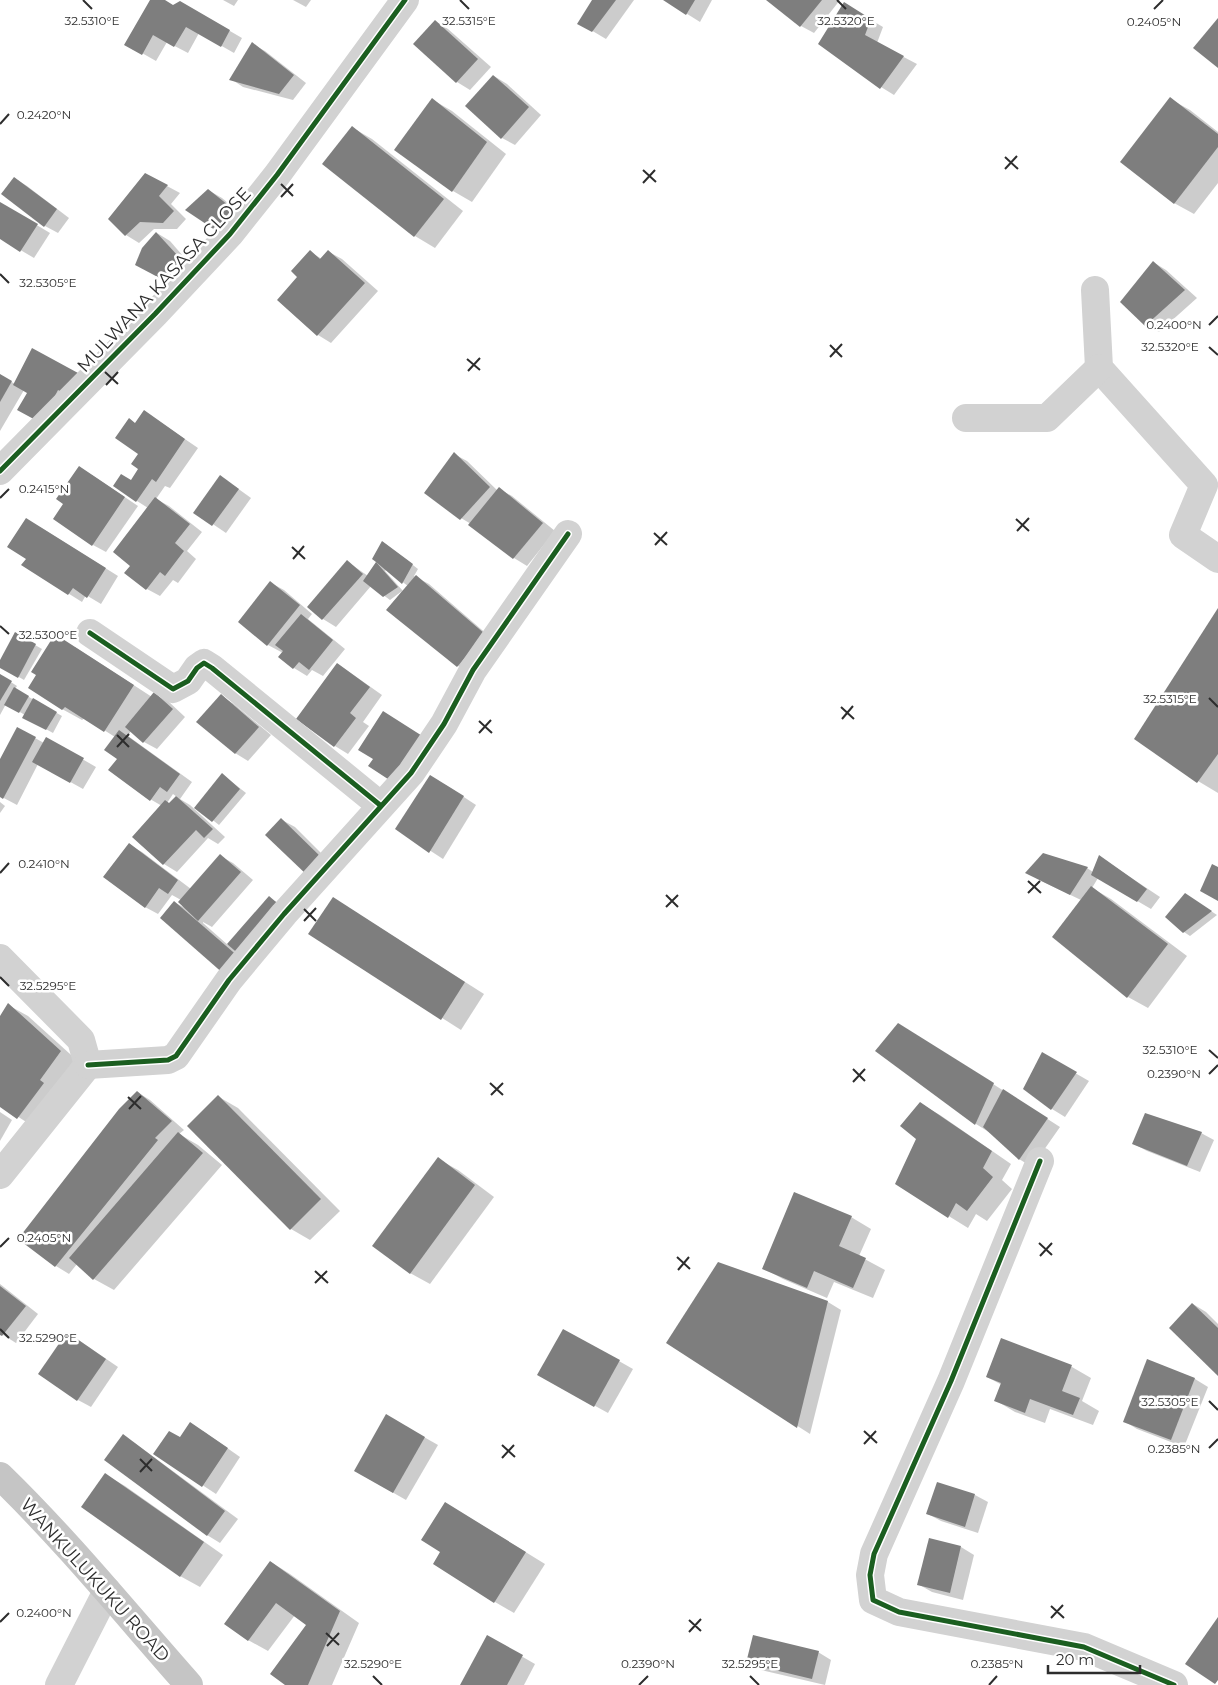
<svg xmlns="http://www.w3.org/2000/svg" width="1218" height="1685" font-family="Montserrat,sans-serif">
<rect width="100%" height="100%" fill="#fff"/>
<g fill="#0003" fill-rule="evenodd">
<polygon points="151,0 162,0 174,6 180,2 242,38 234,53 199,33 188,53 167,42 156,61 126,44"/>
<polygon points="223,0 238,0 234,6"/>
<polygon points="293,0 311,0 306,7"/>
<polygon points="594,0 634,0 606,39 579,23"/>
<polygon points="665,0 712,0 700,22"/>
<polygon points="768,0 840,0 814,33 801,26"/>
<polygon points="844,4 883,27 877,43 917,64 894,95 881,87"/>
<polygon points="435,21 448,29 491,67 470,90 457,82 414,44"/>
<polygon points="252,44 265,51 306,83 293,100 243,87 231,79"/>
<polygon points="494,76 507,84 541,115 515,145 502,138"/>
<polygon points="1170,99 1190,110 1218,132 1218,183 1194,214 1174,203"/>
<polygon points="433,100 452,111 506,154 472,202 453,191"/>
<polygon points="353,128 372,139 463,211 435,248 415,236 324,164"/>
<polygon points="14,178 27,186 69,218 58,233 45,226"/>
<polygon points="167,186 180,193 171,204 186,219 177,229 154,229 139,243 126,235"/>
<polygon points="208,190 222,198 250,221 234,240"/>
<polygon points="0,203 50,233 34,258 0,238"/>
<polygon points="157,233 170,241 190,264 176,286"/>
<polygon points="310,252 322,259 329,252 342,259 378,291 331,343 318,335 279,300 299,277"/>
<polygon points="1153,262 1166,270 1197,298 1159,332 1146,325"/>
<polygon points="77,374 54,429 28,393 24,390 0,431 0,375 15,384"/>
<polygon points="157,420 198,448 170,488 165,486 156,499 169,506 202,532 187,551 196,559 178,583 173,580 160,596 147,589 126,573 132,566 148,508 137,501 132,481 139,469 140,453 136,424"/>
<polygon points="454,454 467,461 498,491 499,489 512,496 555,531 527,566 514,558 471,524 461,518"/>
<polygon points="92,475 138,506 106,552 93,545"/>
<polygon points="233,485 251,498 226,533 195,512"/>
<polygon points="40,527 118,576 101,604 86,595 82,602 23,565 28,558"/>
<path d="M383 542 418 569 414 576 429 584 497 643 471 673 458 666 387 610 402 591 390 600 371 586 336 627 323 619 308 607 348 562 368 576 378 562ZM386 570 408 586 403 591 385 571Z"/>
<polygon points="271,583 284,590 312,614 308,619 345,649 323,676 312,670 307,676 294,668 280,657 283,653 268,645 239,621"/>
<polygon points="1218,610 1218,793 1198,781 1135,739"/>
<polygon points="16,634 42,649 24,680 0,666 0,662"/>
<path d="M75 647 152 697 154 694 168 701 185 717 157 749 144 742 131 731 128 736 192 782 180 799 190 805 225 837 218 844 208 838 177 872 164 864 134 837 162 806 150 799 119 759 115 737 85 718 82 720 62 709ZM173 794 177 797 170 804 167 803Z"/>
<polygon points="338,664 382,695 363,722 369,726 348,754 335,746 298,719"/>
<polygon points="0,675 17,686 15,689 62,716 53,733 24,717 25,715 6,704 0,715"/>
<polygon points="221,696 234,704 271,735 248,761 235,753"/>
<polygon points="35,738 44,743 46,738 96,767 83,789 38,764 17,805 0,796 0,761"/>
<polygon points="223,775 246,793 219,825 196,807"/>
<polygon points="444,784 476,805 443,859 397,829"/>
<polygon points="0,802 5,806 0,813"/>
<polygon points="282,820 295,827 336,868 309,875"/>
<polygon points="129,845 142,852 191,889 220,856 233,863 253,880 212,927 203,922 203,923 228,945 269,898 282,905 239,982 174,902 185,908 181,900 172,895 158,914 145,907"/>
<polygon points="1044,854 1087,868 1093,872 1100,857 1160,897 1151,909 1098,878 1092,888 1111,899 1187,956 1148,1008 1128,997 1054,937 1081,900 1039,880"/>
<polygon points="333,898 484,994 461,1030 310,934"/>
<polygon points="1191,898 1217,915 1190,936 1184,932"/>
<polygon points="8,1005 28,1016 80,1063 37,1129 0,1105 0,1018"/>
<polygon points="918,1036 1060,1127 1032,1167 1019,1159 992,1134 976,1124 877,1050"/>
<polygon points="1042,1054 1089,1081 1065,1117 1052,1109 1024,1088"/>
<polygon points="137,1092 150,1100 184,1130 179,1134 198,1145 222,1165 114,1290 94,1279 77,1264 69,1274 56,1266 20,1238"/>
<polygon points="219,1097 238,1108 340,1211 310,1240 291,1229"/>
<polygon points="921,1104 940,1115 1011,1164 1002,1180 1012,1189 987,1221 976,1214 968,1228 897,1184 917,1139"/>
<polygon points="0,1112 12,1120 0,1141"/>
<polygon points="1201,1133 1214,1140 1200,1172 1147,1151 1134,1144"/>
<polygon points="438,1159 458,1170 494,1197 430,1284 410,1273"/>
<polygon points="851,1217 871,1229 859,1256 885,1270 873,1298 834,1282 827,1298 783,1279 763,1268"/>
<polygon points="718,1263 828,1302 841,1310 810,1434 668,1343"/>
<polygon points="0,1284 38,1314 16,1343 0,1333"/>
<polygon points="1193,1304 1206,1312 1218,1324 1218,1374"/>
<polygon points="564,1330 633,1369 608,1413 539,1375"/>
<polygon points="1001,1340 1072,1367 1091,1378 1082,1401 1099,1411 1093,1425 1050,1409 1045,1423 1015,1412 995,1400 1002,1385 987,1377"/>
<polygon points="80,1341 118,1367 91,1407 78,1400"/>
<polygon points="1148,1361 1195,1379 1208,1387 1184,1447 1137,1429 1124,1421"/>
<polygon points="387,1416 438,1445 406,1500 355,1471"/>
<polygon points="203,1431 240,1457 216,1494 155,1454 180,1438"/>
<polygon points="123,1436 136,1444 238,1519 220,1543 207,1535"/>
<polygon points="106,1475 125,1486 223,1555 200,1587 180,1576"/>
<polygon points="975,1495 988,1502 978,1533 941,1521 928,1514"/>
<polygon points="465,1515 545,1564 514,1613 495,1602"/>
<polygon points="961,1547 974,1555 963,1600 932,1592 918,1584"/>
<polygon points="271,1562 290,1574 359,1623 332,1685 287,1685 308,1625 295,1615 268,1651 248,1640"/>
<polygon points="488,1637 535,1664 524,1685 462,1685"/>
<polygon points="818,1652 831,1660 825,1685 761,1670 748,1663"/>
</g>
<g fill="#7e7e7e">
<polygon points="150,0 165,0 173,5 180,1 230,30 221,47 186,27 174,47 153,35 142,55 124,45"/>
<polygon points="592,0 616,0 592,32 577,24"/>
<polygon points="663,0 695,0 686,15"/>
<polygon points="766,0 822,0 800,27"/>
<polygon points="844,2 871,19 865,35 904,56 880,89 818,44"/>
<polygon points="1218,18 1218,68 1193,48"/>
<polygon points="435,20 478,59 456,83 413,44"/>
<polygon points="252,42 294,75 279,94 229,80"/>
<polygon points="493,75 529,107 501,139 465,106"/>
<polygon points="1170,97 1218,134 1218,147 1174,204 1120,162"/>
<polygon points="432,98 487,142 452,192 394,150"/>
<polygon points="352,126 444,199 414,237 322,164"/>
<polygon points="145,173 168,185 159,196 174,211 163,223 140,222 125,236 108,219"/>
<polygon points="14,177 57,209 44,227 1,194"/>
<polygon points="208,189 238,213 221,234 185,210"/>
<polygon points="0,202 38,224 20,252 0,239"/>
<polygon points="156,232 178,256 171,284 135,265 142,248"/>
<polygon points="310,250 320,259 328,250 365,283 317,336 277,300 297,277 291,271"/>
<polygon points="1153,261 1185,290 1145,326 1120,302"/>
<polygon points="32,348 78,373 66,394 58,390 41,423 17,410 27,393 13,385"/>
<polygon points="0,374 12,381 0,402"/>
<polygon points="144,410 185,439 156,482 152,479 136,502 113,486 121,474 131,480 138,469 131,464 138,454 115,438 129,418 135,423"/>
<polygon points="454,452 490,487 460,520 424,493"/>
<polygon points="79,466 125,497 92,546 53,519 63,504 56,499"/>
<polygon points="220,475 239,489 212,526 193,513"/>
<polygon points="499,487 543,523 513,559 468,525"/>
<polygon points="155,497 190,524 175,543 184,551 165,576 160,572 146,590 124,573 130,566 113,552"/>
<polygon points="26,518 106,568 87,598 73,588 68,595 21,565 26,559 7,547"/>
<polygon points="382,541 413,564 402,584 376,562 398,587 383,597 363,581 376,562 372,559"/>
<polygon points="347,560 363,574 322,620 307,607"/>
<polygon points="416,575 485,634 457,667 386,610"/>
<polygon points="270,581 300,605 267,646 238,622"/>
<polygon points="1218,608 1218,754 1197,783 1134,739"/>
<polygon points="301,614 333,640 309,670 299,662 293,669 278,657 283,651 275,645"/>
<polygon points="15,632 36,644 18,678 0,668 0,660"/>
<polygon points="55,634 134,685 104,732 65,707 62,710 28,688 36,675 31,672"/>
<polygon points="337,663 370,687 350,713 356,718 334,747 296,719"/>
<polygon points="0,674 12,681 0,701"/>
<polygon points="14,687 29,696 19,713 4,705"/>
<polygon points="154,692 173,709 143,743 125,727"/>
<polygon points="221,694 259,727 235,754 196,722"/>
<polygon points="33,698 57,712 46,730 22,718"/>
<polygon points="383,711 427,739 397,785 368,766 373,759 358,750"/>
<polygon points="17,727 36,737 3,799 0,797 0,759"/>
<polygon points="119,730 180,774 167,792 160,787 150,801 108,770 117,759 104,750"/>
<polygon points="46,737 84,758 70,783 32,762"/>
<polygon points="222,773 240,789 212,822 194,808"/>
<polygon points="430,775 464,796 429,853 395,829"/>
<polygon points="176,796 213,829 204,838 196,830 163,865 132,837 165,800 169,803"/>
<polygon points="281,818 324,860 308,876 265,835"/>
<polygon points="129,843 178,880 168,894 159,888 145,908 103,877"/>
<polygon points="1043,853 1088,867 1070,895 1025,873"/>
<polygon points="220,854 241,872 198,921 178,902"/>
<polygon points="1099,855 1147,889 1137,902 1091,875"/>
<polygon points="1212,864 1218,867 1218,901 1200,891"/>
<polygon points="1091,886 1168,944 1127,998 1052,937"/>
<polygon points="1185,893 1212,911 1183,933 1165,917"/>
<polygon points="269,896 283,908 241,956 227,944"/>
<polygon points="333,897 465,982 441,1020 308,934"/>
<polygon points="174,901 240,958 225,975 160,918"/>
<polygon points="8,1003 61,1051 40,1080 44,1083 17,1119 0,1107 0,1016"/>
<polygon points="898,1023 994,1083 975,1125 875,1051"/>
<polygon points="1042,1052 1077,1072 1051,1110 1023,1089"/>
<polygon points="1003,1089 1048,1118 1019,1160 983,1127"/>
<polygon points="137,1091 172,1121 155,1138 158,1140 55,1267 18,1239 119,1109"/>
<polygon points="218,1095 321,1199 290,1230 187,1126"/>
<polygon points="920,1102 992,1151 983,1168 993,1177 967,1211 956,1203 948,1218 895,1184 916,1139 900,1126"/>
<polygon points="1145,1113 1202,1132 1187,1166 1132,1144"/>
<polygon points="178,1132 203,1153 93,1280 69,1258"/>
<polygon points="438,1157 475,1185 410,1274 372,1246"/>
<polygon points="794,1192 852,1216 839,1246 866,1258 853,1288 814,1271 807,1288 762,1269"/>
<polygon points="718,1262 828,1301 797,1428 666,1343"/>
<polygon points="0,1286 26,1306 2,1336 0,1335"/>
<polygon points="1192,1303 1218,1328 1218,1376 1169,1328"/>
<polygon points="563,1329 620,1360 594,1407 537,1375"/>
<polygon points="67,1332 106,1359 77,1401 38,1374"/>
<polygon points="1001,1338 1072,1365 1062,1391 1080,1398 1073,1415 1030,1399 1025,1413 994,1401 1001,1383 986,1377"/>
<polygon points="1147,1359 1195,1378 1171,1440 1123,1422"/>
<polygon points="386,1414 425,1437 393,1493 354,1471"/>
<polygon points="190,1422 228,1448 202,1487 153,1454 169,1431 180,1437"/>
<polygon points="123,1434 225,1511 207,1536 104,1460"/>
<polygon points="105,1473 204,1542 180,1577 81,1507"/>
<polygon points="937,1482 975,1494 965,1527 926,1514"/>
<polygon points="445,1502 526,1552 494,1603 433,1564 440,1552 421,1540"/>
<polygon points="929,1538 961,1546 950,1593 917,1585"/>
<polygon points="270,1561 340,1611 308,1685 285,1685 270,1674 306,1625 276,1603 248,1641 224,1624"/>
<polygon points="1218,1617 1218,1680 1215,1684 1185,1664"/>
<polygon points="487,1635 523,1655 507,1685 460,1685"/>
<polygon points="753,1635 819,1651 812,1679 746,1663"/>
</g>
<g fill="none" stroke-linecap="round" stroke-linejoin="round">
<g stroke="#d2d2d2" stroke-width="28">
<polyline points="1095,290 1099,368 1204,485 1183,535 1218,559"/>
<polyline points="966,418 1047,418 1099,368"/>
<polyline points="0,471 155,314 230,234 277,175 405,0"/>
<polyline points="90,633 173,689 188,681 197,668 204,663 212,668 380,805"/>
<polyline points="0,958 81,1040 88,1065 0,1175"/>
<polyline points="88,1065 168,1060 176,1056 229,980 284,914 411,773 444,724 473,670 568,534"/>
<polyline points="1040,1161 951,1381 874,1554 870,1575 873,1600 899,1612 1084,1647 1174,1685"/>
<polyline points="59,1685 107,1591"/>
</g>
<path stroke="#c5c5c5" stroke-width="28" d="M0 1476C67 1541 127 1615 189 1685"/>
<defs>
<g id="cycleway">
<polyline points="0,471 155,314 230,234 277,175 405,0"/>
<polyline points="90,633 173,689 188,681 197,668 204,663 212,668 380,805"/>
<polyline points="88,1065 168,1060 176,1056 229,980 284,914 411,773 444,724 473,670 568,534"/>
<polyline points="1040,1161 951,1381 874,1554 870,1575 873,1600 899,1612 1084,1647 1174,1685"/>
</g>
</defs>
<use href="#cycleway" stroke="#fff" stroke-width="8"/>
<use href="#cycleway" stroke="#1b5e20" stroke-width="5"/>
</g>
<path fill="none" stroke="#2d2d2d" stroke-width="2" d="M83 0 92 9M460 0 469 9M837 0 846 9M1154 9 1163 0M0 124 9 114M1005 157 1018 169M1005 169 1017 156M643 170 656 182M643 183 655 170M281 184 293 196M281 197 293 184M0 274 9 283M1209 325 1218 316M830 345 842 357M1209 347 1218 355M830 357 842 344M467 359 480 370M468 371 480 358M105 372 118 384M106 385 118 372M0 498 9 489M1016 519 1029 531M1017 531 1029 518M654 533 667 545M655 545 667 532M292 547 305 559M293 559 304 546M0 626 9 634M1209 698 1218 707M841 707 854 719M842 719 853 706M479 721 492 733M479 733 491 720M117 735 129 747M117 747 129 734M0 873 9 863M1028 881 1041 893M1028 893 1040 881M666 895 678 907M666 907 678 895M304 909 316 921M304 921 316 908M0 977 9 986M1209 1050 1218 1058M853 1069 865 1081M1209 1074 1218 1065M853 1082 865 1069M490 1083 503 1095M491 1095 503 1083M128 1097 141 1109M129 1109 141 1096M1039 1243 1052 1255M0 1247 9 1238M1040 1256 1052 1243M677 1257 690 1269M678 1270 689 1257M315 1271 328 1283M315 1283 327 1271M0 1329 9 1338M1209 1401 1218 1410M864 1431 877 1443M864 1444 876 1431M502 1445 515 1457M1209 1448 1218 1439M502 1458 514 1445M140 1459 152 1471M140 1472 152 1459M1051 1606 1064 1618M1051 1618 1063 1605M689 1620 701 1631M0 1622 9 1613M689 1632 701 1619M326 1633 339 1645M327 1646 339 1633M373 1676 382 1685M750 1676 759 1685M639 1685 648 1676M989 1685 997 1676"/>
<g text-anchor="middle" stroke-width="5" stroke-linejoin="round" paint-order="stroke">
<g font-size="18" fill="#2d2d2d" stroke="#fff">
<text transform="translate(164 280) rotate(-47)" y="6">MULWANA KASASA CLOSE</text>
<text transform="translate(95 1580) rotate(48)" y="6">WANKULUKUKU ROAD</text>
</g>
</g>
<g font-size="12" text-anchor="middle" fill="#2d2d2d" stroke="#fff" stroke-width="5" stroke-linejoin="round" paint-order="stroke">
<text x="92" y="25">32.5310°E</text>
<text x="469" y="25">32.5315°E</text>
<text x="846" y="25">32.5320°E</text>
<text x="1154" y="26">0.2405°N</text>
<text x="44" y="119">0.2420°N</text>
<text x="48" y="287">32.5305°E</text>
<text x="1174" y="329">0.2400°N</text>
<text x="1170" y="351">32.5320°E</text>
<text x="44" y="493">0.2415°N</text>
<text x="48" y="639">32.5300°E</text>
<text x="1170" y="703">32.5315°E</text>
<text x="44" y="868">0.2410°N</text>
<text x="48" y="990">32.5295°E</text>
<text x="1170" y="1054">32.5310°E</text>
<text x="1174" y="1078">0.2390°N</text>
<text x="44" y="1242">0.2405°N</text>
<text x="48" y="1342">32.5290°E</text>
<text x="1170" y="1406">32.5305°E</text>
<text x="1174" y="1453">0.2385°N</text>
<text x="44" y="1617">0.2400°N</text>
<text x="648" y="1668">0.2390°N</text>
<text x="997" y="1668">0.2385°N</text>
<text x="373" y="1668">32.5290°E</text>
<text x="750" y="1668">32.5295°E</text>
</g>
<path d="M1048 1665v8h92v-8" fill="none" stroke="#2d2d2d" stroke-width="2.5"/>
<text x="1056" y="1665" font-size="15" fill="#2d2d2d" stroke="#ffffff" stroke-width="4" paint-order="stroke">20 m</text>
</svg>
